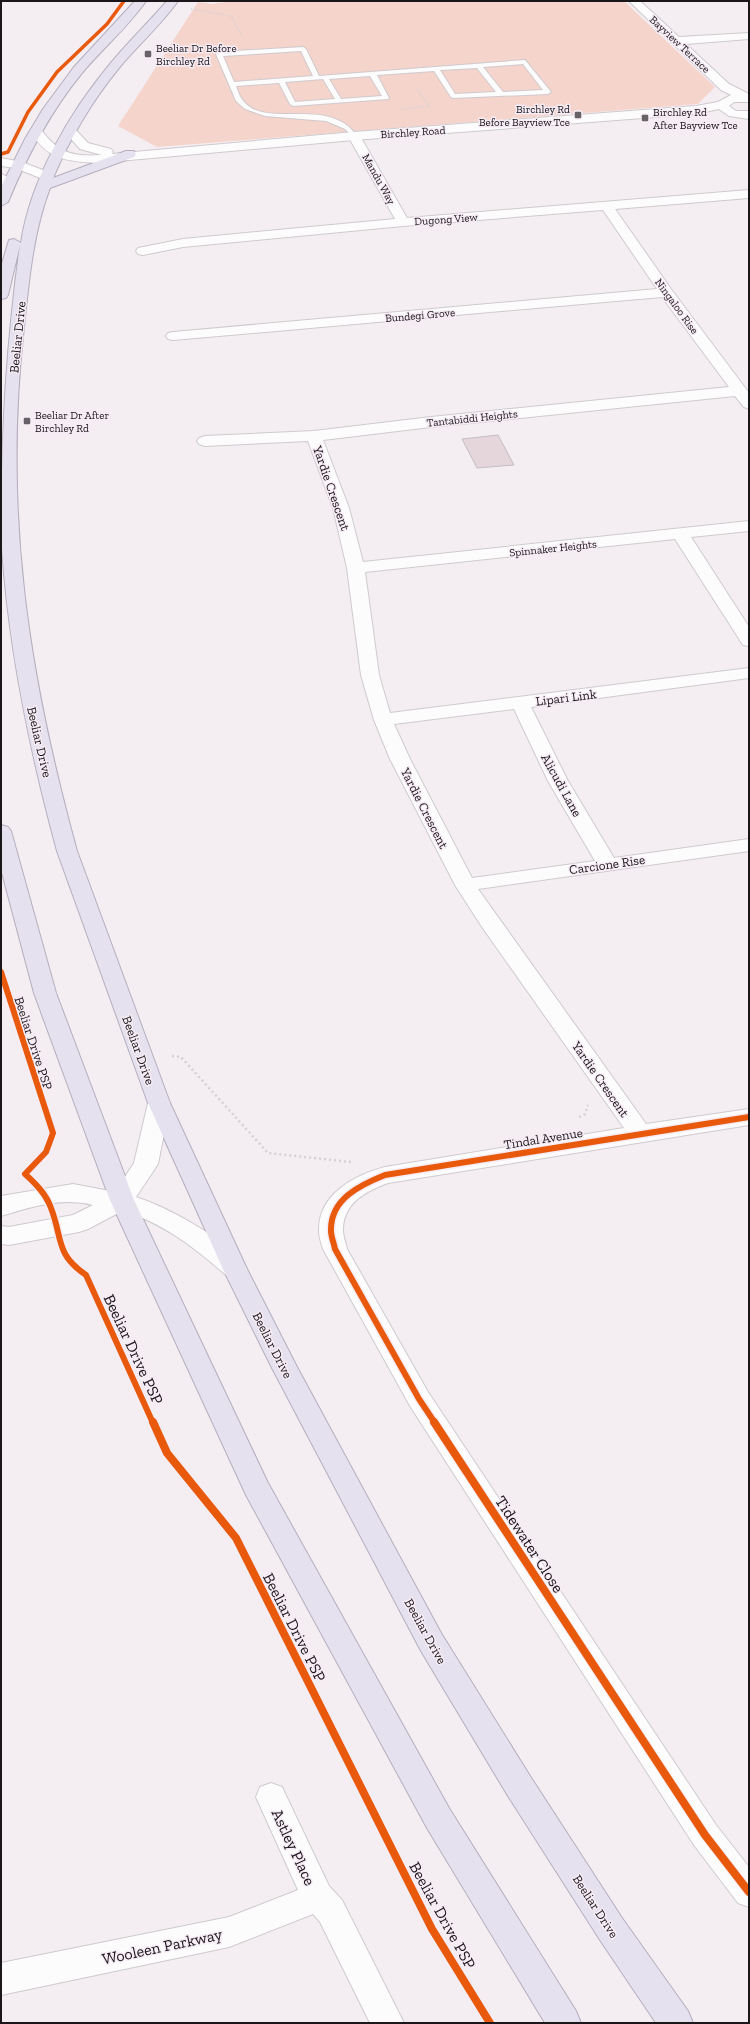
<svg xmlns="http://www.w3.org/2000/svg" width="750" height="2024" font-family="'Zilla Slab',serif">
<rect width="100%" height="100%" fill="#f4eef3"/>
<polygon fill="#f5d4cc" points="233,1 624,1 715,87 698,104 157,147 118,126 198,2 212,4"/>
<polygon fill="#e5d6db" stroke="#c4bec1" points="498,435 514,465 477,468 462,439"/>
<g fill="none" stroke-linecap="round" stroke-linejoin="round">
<defs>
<path id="lane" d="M303 47 306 49 319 76 525 60 551 92 548 94 453 98 451 97 434 71 377 75 389 98 388 99 293 106 290 104 279 83 236 86C238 91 240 98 244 102 268 129 329 96 357 136L354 138 345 129 326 121 265 116 245 109 236 101 216 54 219 52ZM301 51 313 76 234 82 223 56ZM523 64 543 90 503 92 483 67ZM477 68 496 92 455 94 440 70ZM370 76 382 96 341 99 329 79ZM323 79 335 99 295 102 285 82Z"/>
<g id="street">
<polygon points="629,1 640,1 679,37 749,33 749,39 686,44 729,84 749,94 749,101 743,101 721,90"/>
<path d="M354 132 360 136 407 218 749 190V198L615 209 671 289 749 393V409L744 407 735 396 431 427 323 440 349 508 363 562 749 521V531L691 537 749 627V646L743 645 675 539 365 572 379 675 390 713 749 668V678L531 707 568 781 614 858 749 839V851L478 889 646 1124 749 1109V1125L388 1183C366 1191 343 1203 343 1230 343 1237 346 1243 347 1249L428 1392 716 1825 749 1867V1907L738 1903 694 1845 410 1406 323 1249C321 1243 319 1237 319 1231 318 1194 355 1175 385 1167L624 1128 482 927 455 885 390 759 374 720 361 675 347 568 333 508 308 441 205 446 199 444 197 441 199 438 205 436 314 431 431 417 729 387 662 297 173 340 168 339 166 336 168 333 173 332 657 289 603 210 403 226 183 247 143 255 138 254 136 251 138 248 183 239 395 219 348 136ZM514 709 548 781 595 861 472 878 410 759 394 724Z"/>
<polygon points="1,158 22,162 53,174 54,177 48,181 15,168 1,166"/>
<path d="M1 174C7 176 11 179 14 184L13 187 8 188 1 185Z"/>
<path d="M159 1095 167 1097 170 1103 158 1164 136 1197C167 1207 231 1241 247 1269L244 1275 235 1278 226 1275C195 1248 162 1222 122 1211L88 1229 79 1232 9 1245 1 1244V1226L9 1227 73 1215 93 1205C61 1197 31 1207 1 1216V1196L73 1184 115 1192 134 1163 148 1103 151 1097Z"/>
<polygon points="271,1783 282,1787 329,1886 342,1900 404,2023 370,2023 320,1922 313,1914 229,1947 1,1995 1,1963 229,1917 298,1890 256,1797 260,1787"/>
</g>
<path id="secondary" d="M749 94V102H734L729 106 736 111H749V119L729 116 719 109 696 114 354 140 96 163C65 161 47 159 30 131L32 128H40C57 153 73 157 102 155L80 149 64 131 66 128H74L88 143 111 149 113 152 112 154 354 132 696 106 718 102 731 95Z"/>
<g id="highway">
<path d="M135 1H146C128 27 102 49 82 73 50 112 27 156 8 202L1 206V187L25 139 43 109 74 67Z"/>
<path d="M167 1H178C161 25 138 45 119 68 92 101 70 138 53 178L126 151H134L136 154 134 157 50 188C33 233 29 280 24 327 3 512 28 673 77 851L170 1103 247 1269 297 1367 441 1633 530 1776 622 1918 688 2011 693 2023H656L600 1940 508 1796 421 1651 272 1368 223 1269 148 1103 57 851C30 752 9 651 2 549 0 447 6 346 20 245L8 295 6 298 1 299V267L9 240 14 239 21 243C30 180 70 112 110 64 128 42 148 23 167 1Z"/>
<polygon points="1,825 8,827 11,831 56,993 134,1200 268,1483 449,1808 576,2011 581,2023 545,2023 427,1828 246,1495 110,1200 34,993 1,869"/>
</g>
</defs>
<use href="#lane" stroke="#cfcace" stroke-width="2"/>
<use href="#street" stroke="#cfcace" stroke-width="2"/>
<use href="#secondary" stroke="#cfcace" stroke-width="2"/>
<use href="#highway" stroke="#b4aebd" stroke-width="2"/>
<g stroke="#d3d1d3" stroke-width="1.5" stroke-dasharray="1 1.5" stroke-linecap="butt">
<polyline points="191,9 231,16 241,34"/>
<polyline points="401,109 429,106 417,89"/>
</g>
<g stroke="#d3d1d3" stroke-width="2.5" stroke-dasharray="2 3" stroke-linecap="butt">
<polyline points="172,1056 181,1057 268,1153 351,1162"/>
<polyline points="579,1117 585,1114 588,1105"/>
</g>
<use href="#lane" fill="#fdfcfd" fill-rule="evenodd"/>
<use href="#street" fill="#fdfcfd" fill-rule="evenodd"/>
<use href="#secondary" fill="#fdfcfd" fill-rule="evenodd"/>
<use href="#highway" fill="#e6e1ee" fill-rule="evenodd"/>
<defs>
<polyline id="cycleway-far2" points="1,154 8,152 28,112 57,72 107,24 124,1"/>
<g id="cycleway-far1">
<path d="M1 972 53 1133 46 1152 25 1174C36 1184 46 1194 51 1208 63 1239 55 1254 86 1275L153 1423"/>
<path d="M435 1423 419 1399 335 1249C334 1243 331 1237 331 1231 330 1199 360 1185 385 1175L749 1117"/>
</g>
<g id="cycleway">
<polyline points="153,1422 167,1453 236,1538 432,1929 490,2023"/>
<polyline points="434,1422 705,1835 749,1892"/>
</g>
</defs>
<use href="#cycleway-far2" stroke="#f6ecf5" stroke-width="5"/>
<use href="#cycleway-far1" stroke="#f6ecf5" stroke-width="9"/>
<use href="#cycleway" stroke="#f6ecf5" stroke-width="10"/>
<use href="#cycleway-far2" stroke="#e8590c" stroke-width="3.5"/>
<use href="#cycleway-far1" stroke="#e8590c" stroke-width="6"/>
<use href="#cycleway" stroke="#e8590c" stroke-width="8"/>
</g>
<g fill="#666265" stroke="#f6ecf5" stroke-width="1.5">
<rect x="144" y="50" width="8" height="8" rx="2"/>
<rect x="574" y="111" width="8" height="8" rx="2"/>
<rect x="641" y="114" width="8" height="8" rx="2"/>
<rect x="23" y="417" width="8" height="8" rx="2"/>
</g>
<g text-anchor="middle" stroke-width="3" stroke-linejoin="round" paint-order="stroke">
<g font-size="11" fill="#1a1619" stroke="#f6ecf5">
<text transform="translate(680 44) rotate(43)" y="4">Bayview Terrace</text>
<text transform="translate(413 132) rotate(-4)" y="4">Birchley Road</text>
<text transform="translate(379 179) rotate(61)" y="4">Mandu Way</text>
<text transform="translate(446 219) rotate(-4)" y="4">Dugong View</text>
<text transform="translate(677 306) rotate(54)" y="4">Ningaloo Rise</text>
<text transform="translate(420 315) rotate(-5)" y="4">Bundegi Grove</text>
<text transform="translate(472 418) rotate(-6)" y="4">Tantabiddi Heights</text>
<text transform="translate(553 548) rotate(-6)" y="4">Spinnaker Heights</text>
</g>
<g font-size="11" fill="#1a1619" stroke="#f6ecf5" text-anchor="start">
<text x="156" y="52">Beeliar Dr Before<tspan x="156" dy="13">Birchley Rd</tspan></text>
<text x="570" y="113" text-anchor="end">Birchley Rd<tspan x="570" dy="13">Before Bayview Tce</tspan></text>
<text x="653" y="116">Birchley Rd<tspan x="653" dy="13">After Bayview Tce</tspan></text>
<text x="35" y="419">Beeliar Dr After<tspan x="35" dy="13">Birchley Rd</tspan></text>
</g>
<g font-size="13" fill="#1a1619" stroke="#f6ecf5">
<text transform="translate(17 337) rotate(-84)" y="5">Beeliar Drive</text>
<text transform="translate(332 488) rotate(71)" y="5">Yardie Crescent</text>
<text transform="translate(566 697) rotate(-7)" y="5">Lipari Link</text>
<text transform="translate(40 742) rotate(77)" y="5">Beeliar Drive</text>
<text transform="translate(562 785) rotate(61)" y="5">Alicudi Lane</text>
<text transform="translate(425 808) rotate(63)" y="5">Yardie Crescent</text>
<text transform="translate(607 864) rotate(-8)" y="5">Carcione Rise</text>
<text transform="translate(34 1043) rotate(72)" y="5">Beeliar Drive PSP</text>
<text transform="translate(139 1050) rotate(70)" y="5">Beeliar Drive</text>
<text transform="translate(601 1079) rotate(55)" y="5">Yardie Crescent</text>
<text transform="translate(543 1138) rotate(-9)" y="5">Tindal Avenue</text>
<text transform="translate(273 1345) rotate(63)" y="5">Beeliar Drive</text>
<text transform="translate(426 1631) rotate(61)" y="5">Beeliar Drive</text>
<text transform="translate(596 1906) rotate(57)" y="5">Beeliar Drive</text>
</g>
<g font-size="16" fill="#1a1619" stroke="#f6ecf5">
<text transform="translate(134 1349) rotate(65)" y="6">Beeliar Drive PSP</text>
<text transform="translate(530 1544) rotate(57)" y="6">Tidewater Close</text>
<text transform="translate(295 1627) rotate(63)" y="6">Beeliar Drive PSP</text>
<text transform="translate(294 1847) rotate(65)" y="6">Astley Place</text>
<text transform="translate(443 1915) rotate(61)" y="6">Beeliar Drive PSP</text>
<text transform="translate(162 1946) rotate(-12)" y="6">Wooleen Parkway</text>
</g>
</g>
<rect width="750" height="2024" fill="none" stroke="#1a1619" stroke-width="4"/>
</svg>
